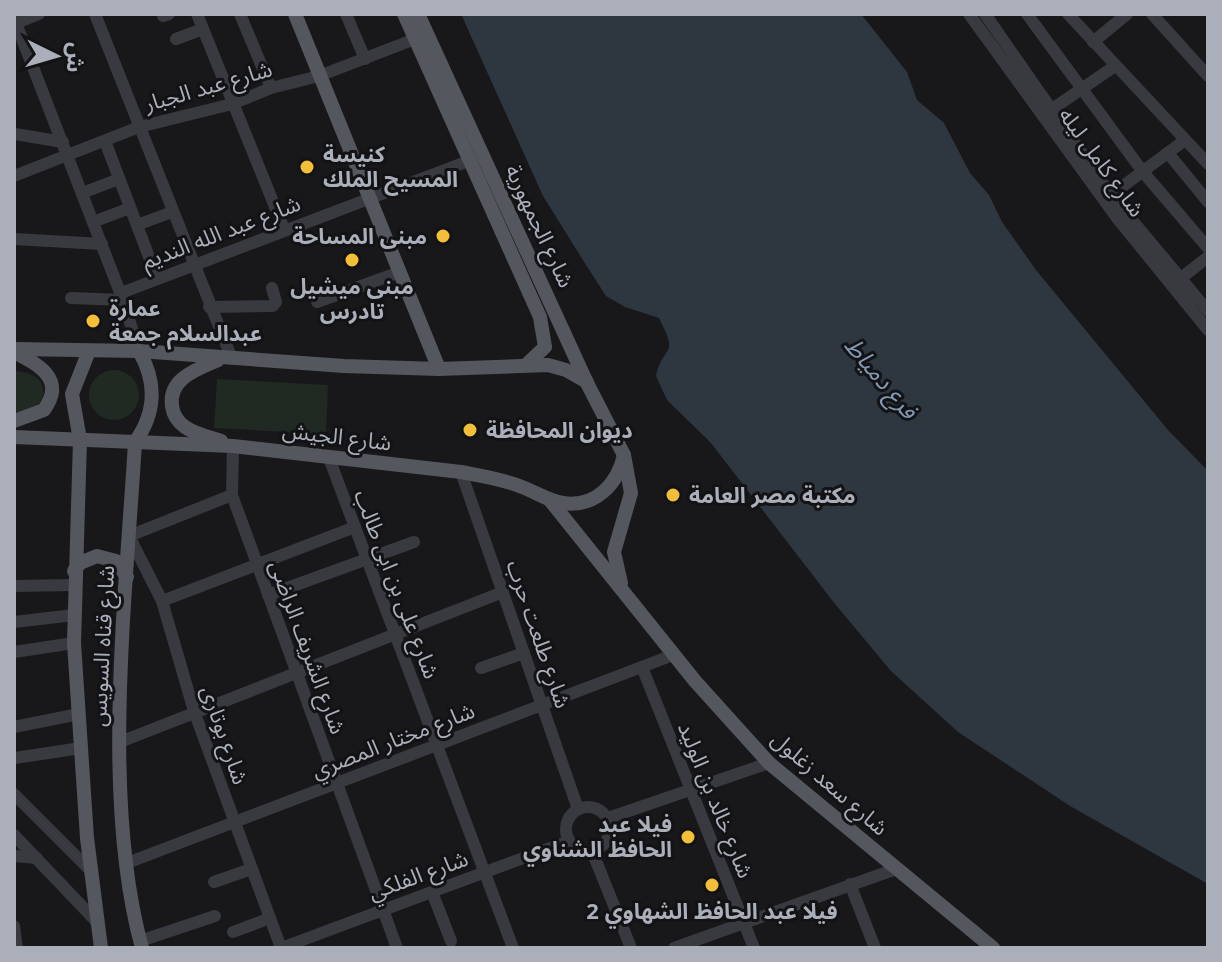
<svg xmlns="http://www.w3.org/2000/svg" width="1222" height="962" font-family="'Noto Sans','Noto Sans Arabic',sans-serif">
<rect width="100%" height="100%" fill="#18181b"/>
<g fill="#202922">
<circle cx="114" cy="395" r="25"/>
<path d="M14 371C35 372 49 381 41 404L25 413 14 412Z"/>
<polygon points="217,379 328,385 326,434 214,428"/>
</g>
<path fill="#2e363f" d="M461 14H861L907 72 917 100 944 123 970 173 989 195 1002 222 1036 270 1168 430 1208 471V884L1070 806 958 732 891 671 835 604 711 443 667 400 656 376C663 343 680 359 659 318L625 307 606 296 581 257 543 196Z"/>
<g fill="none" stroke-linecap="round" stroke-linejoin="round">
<g stroke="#393a40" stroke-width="12">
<polyline points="95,14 232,359"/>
<polyline points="197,14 284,229"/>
<polyline points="240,14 271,88"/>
<polyline points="346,14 365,59"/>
<polyline points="969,14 1117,218 1208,330"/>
<polyline points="985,14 1111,195 1208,311"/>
<polyline points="1027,14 1143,172 1208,248"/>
<polyline points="1068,14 1208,164"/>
<polyline points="1152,14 1208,76"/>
<polyline points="163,16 169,14"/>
<polyline points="14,18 123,300 139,351"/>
<polyline points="14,24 39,14"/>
<polyline points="176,39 203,29"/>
<polyline points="1093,42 1127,14"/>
<polyline points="1045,114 1115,66"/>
<polyline points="15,134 63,142"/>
<polyline points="105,141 157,278"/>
<polyline points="1168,153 1208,202"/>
<polyline points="14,176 139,127 232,104 271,88 319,76 415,39"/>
<polyline points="82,193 119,179"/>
<polyline points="1111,195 1185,140"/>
<polyline points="93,222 130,208"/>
<polyline points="137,225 172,212"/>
<polyline points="14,239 102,244"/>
<polyline points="1176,282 1208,257"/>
<polyline points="121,293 471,160"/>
<polyline points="71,298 123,300"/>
<polyline points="317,302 400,272"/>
<polyline points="209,307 273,306 276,302 272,288"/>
<polyline points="233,446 232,495 397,948"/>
<polyline points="329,458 513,948"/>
<polyline points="461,472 578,809"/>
<polyline points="232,495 129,536 162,601 194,711 281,948"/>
<polyline points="14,586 73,585"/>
<polyline points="268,595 414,542"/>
<polyline points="162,601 355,527"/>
<polyline points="14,622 74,615"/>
<polyline points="14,652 74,643"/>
<polyline points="642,667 754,948"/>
<polyline points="481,668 524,653"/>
<polyline points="14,727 79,714"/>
<polyline points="120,742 503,592"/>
<polyline points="15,758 81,748"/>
<polyline points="14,794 90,870"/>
<circle cx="588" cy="829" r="22"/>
<polyline points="608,818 769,763"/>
<polyline points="14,835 97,922"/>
<polyline points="592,851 631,948"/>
<polyline points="14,856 37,858"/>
<polyline points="127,863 673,655"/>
<polyline points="214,882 251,869"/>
<polyline points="850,884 875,948"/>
<polyline points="432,892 451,941"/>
<polyline points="14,926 17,948"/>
<polyline points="233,932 270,918"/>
<polyline points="140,941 215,916"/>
<polyline points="281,948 569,841"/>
<polyline points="674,948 896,869"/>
</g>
<g stroke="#55575f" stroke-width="14">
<polyline points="295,14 439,369"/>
<polyline points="404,14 540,317 545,347 527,364"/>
<polyline points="418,14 587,383 624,455 631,493 614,552 621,583"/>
<polyline points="14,349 139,351 344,366 439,369 548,365 566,370 587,382"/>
<polyline points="89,351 72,394 80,440 74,643 87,838 101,948"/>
<path d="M139 351C157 382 156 413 135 442 126 597 101 799 142 948"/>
<path d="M14 352C39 365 66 379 44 410L14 421"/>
<path d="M218 360C198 369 168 378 172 406 173 414 178 422 185 427 195 434 209 437 221 441"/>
<path d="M14 437 233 446 461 472C482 476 503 479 522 487 536 492 548 501 563 503 595 508 618 484 624 455"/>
<polyline points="549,499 695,681 769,763 993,948"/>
<polyline points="74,571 80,563 97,556 116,561 127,577"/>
</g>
</g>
<g fill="#f3be38" stroke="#131316" stroke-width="3">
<circle cx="307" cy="167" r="8"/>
<circle cx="443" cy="236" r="8"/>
<circle cx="352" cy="260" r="8"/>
<circle cx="93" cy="321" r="8"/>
<circle cx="470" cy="430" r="8"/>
<circle cx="673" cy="495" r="8"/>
<circle cx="688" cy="837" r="8"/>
<circle cx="712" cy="885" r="8"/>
</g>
<g text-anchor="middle" stroke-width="6" stroke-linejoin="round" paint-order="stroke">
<g font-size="22" fill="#abafba" stroke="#131316">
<text transform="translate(208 86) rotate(-16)" y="8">شارع عبد الجبار</text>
<text transform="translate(1102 162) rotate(54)" y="8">شارع كامل ليله</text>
<text transform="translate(540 226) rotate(65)" y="8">شارع الجمهورية</text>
<text transform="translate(221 232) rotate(-21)" y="8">شارع عبد الله النديم</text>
<text transform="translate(337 436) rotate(7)" y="8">شارع الجيش</text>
<text transform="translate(397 584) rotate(69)" y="8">شارع على بن ابى طالب</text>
<text transform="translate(539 634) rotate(71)" y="8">شارع طلعت حرب</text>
<text transform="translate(102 646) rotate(-87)" y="8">شارع قناه السويس</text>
<text transform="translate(308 647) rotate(70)" y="8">شارع الشريف الراضى</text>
<text transform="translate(225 735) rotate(71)" y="8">شارع بوتارى</text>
<text transform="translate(393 740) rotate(-21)" y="8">شارع مختار المصري</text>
<text transform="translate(830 783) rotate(41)" y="8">شارع سعد زغلول</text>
<text transform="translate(716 800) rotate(68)" y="8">شارع خالد بن الوليد</text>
<text transform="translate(418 875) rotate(-20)" y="8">شارع الفلكي</text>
</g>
<g font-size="22" font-weight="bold" fill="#abafba" stroke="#131316" text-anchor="start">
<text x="323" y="162">كنيسة<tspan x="323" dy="25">المسيح الملك</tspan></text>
<text x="427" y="244" text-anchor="end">مبنى المساحة</text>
<text x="352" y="294" text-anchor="middle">مبنى ميشيل<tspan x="352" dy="25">تادرس</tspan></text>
<text x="109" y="316">عمارة<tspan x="109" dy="25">عبدالسلام جمعة</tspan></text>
<text x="486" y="438">ديوان المحافظة</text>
<text x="689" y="503">مكتبة مصر العامة</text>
<text x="672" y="832" text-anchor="end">فيلا عبد<tspan x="672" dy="25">الحافظ الشناوي</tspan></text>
<text x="712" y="919" text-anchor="middle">فيلا عبد الحافظ الشهاوي 2</text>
</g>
<g font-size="24" font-style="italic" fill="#829ab5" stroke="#131316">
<text transform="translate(881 378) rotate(50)" y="8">فرع دمياط</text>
</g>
</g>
<rect width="1222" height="962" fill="none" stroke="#abafba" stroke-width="32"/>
<g transform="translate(56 56) rotate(95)" stroke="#131316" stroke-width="6" paint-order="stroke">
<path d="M0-6L14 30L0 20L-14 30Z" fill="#abafba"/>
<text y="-12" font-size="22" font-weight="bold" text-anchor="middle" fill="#abafba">ش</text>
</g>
</svg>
